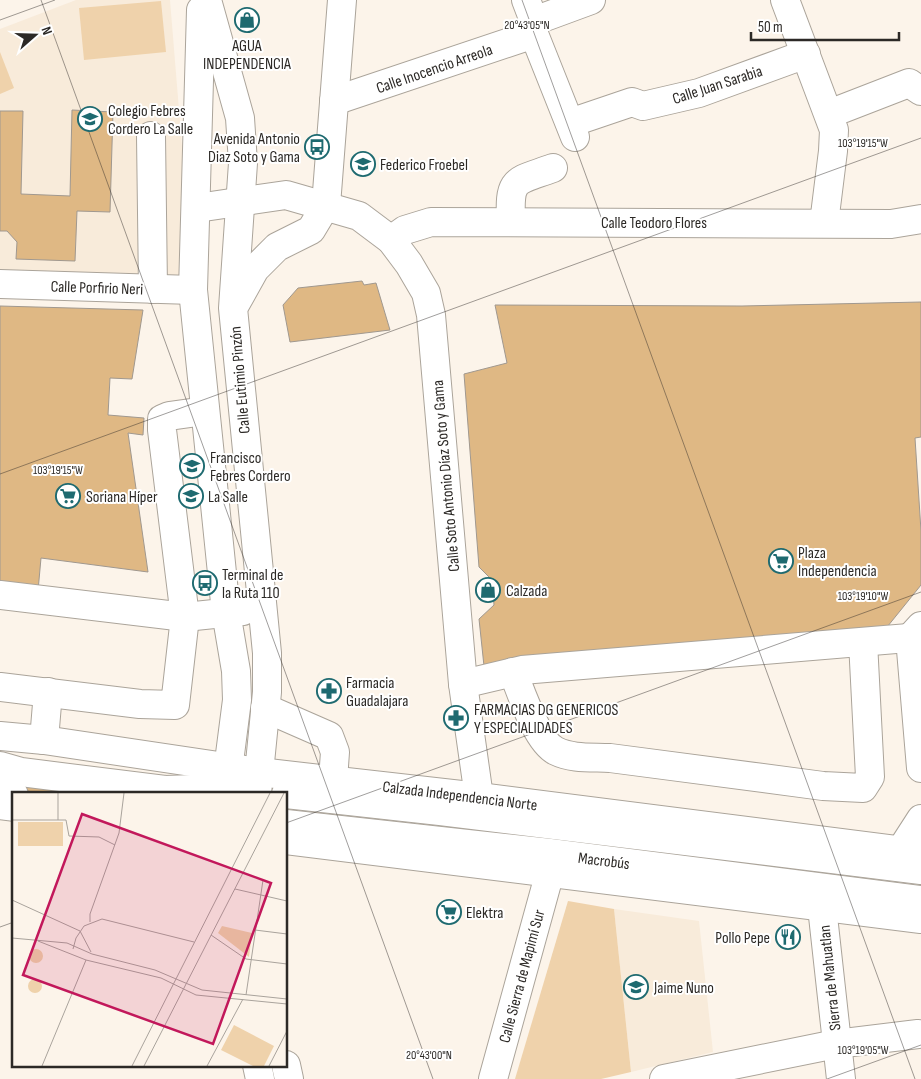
<svg xmlns="http://www.w3.org/2000/svg" width="921" height="1079" font-family="'Sofia Sans Condensed',sans-serif">
<rect width="100%" height="100%" fill="#fcf4ea"/>
<g fill="#f8ebda">
<polygon points="76,0 170,0 187,208 182,282 0,277 0,29"/>
<polygon points="614,909 699,921 713,1052 631,1072"/>
</g>
<g fill="#efd2ab">
<polygon points="161,1 166,52 84,60 79,8"/>
<polygon points="0,52 14,88 0,94"/>
<polygon points="568,901 614,909 631,1072 601,1079 515,1079"/>
</g>
<g fill="#dfb884" stroke="#a0988f">
<polygon points="72,110 113,112 110,212 77,211 75,261 16,259 17,242 7,231 0,231 0,111 23,111 21,194 70,196"/>
<polygon points="362,281 364,285 376,283 390,330 290,342 283,305 298,288"/>
<polygon points="921,302 921,437 915,438 921,531 921,585 879,637 871,627 484,666 479,619 494,605 492,580 479,567 464,374 507,363 495,305 742,306"/>
<polygon points="0,306 143,310 132,379 110,378 108,415 144,418 143,435 128,433 148,572 41,558 38,591 0,585"/>
<polygon points="20,777 143,793 43,793 18,790"/>
</g>
<g fill="none" stroke-linecap="round" stroke-linejoin="round">
<defs>
<g id="minor">
<polyline points="207,0 240,118 243,163 233,308 267,653 267,692 257,793"/>
<polyline points="526,0 534,21 534,34 575,137"/>
<polyline points="785,0 834,130 833,151 824,223"/>
<polyline points="201,10 193,290 226,612 236,671 237,700 225,793"/>
<polyline points="534,21 591,0"/>
<polyline points="334,101 534,34"/>
<polyline points="829,114 909,83 921,91"/>
<polyline points="570,123 632,102 643,106 699,93 806,54"/>
<polyline points="151,136 153,289"/>
<polyline points="197,208 286,195 359,216 391,240 409,264 426,293 431,315 463,684 479,797"/>
<path d="M511 221C509 177 515 182 553 168"/>
<polyline points="391,240 405,230 431,222 891,224 921,219"/>
<polyline points="0,284 193,290"/>
<polyline points="236,303 255,269 277,247 311,230 326,205 342,0"/>
<polyline points="0,595 185,617 243,611"/>
<polyline points="921,626 910,638 921,768"/>
<path d="M513 672C521 692 537 742 556 751 572 759 592 757 610 758L823 786 863 788 870 777 863 642"/>
<polyline points="463,684 522,670 921,637"/>
<polyline points="0,687 140,704 175,705 185,617 162,430 162,419 169,416 205,411"/>
<polyline points="265,708 329,736 335,752 333,780"/>
<polyline points="44,740 48,692"/>
<polyline points="0,766 21,772 165,790 225,788 242,790"/>
<polyline points="0,790 14,795"/>
<polyline points="286,794 440,811 921,870"/>
<polyline points="286,824 550,853 921,900"/>
<polyline points="901,850 921,819"/>
<polyline points="822,907 841,1079"/>
<polyline points="257,1065 260,1079"/>
<polyline points="286,1065 289,1079"/>
<polyline points="493,1079 550,872"/>
<polyline points="664,1079 836,1044 918,1034"/>
</g>
<g id="major">
<polyline points="0,736 44,740 259,772 479,797 921,853"/>
<polyline points="0,805 14,807"/>
<polyline points="286,840 921,919"/>
</g>
</defs>
<use href="#minor" stroke="#aba49a" stroke-width="30"/>
<use href="#major" stroke="#aba49a" stroke-width="30"/>
<use href="#minor" stroke="#fff" stroke-width="28"/>
<use href="#major" stroke="#fff" stroke-width="28"/>
</g>
<path fill="none" stroke="#2c2926" stroke-width="1" stroke-opacity="0.45" d="M41 0 433 1079M522 0 915 1079M0 20 55 0M0 474 921 138M286 823 921 592M0 927 14 922M827 1079 921 1045"/>
<defs>
<symbol id="shop-ring" viewBox="-11 -11 22 22"><circle r="9.5" fill="#fff" stroke="#1e6a70" stroke-width="1.5"/><path d="M-5-2.5h2.3a2.7 3.5 0 0 1 5.4 0H5L5.5 6h-11ZM-1.5-2.5h3a1.5 2.3 0 0 0-3 0Z" fill="#1e6a70"/></symbol>
<symbol id="school-ring" viewBox="-11 -11 22 22"><circle r="9.5" fill="#fff" stroke="#1e6a70" stroke-width="1.5"/><path d="M0-5L7-2L0 1L-7-2ZM-4 1L0 2.5L4 1V4Q0 6-4 4Z" fill="#1e6a70"/></symbol>
<symbol id="bus-ring" viewBox="-11 -11 22 22"><circle r="9.5" fill="#fff" stroke="#1e6a70" stroke-width="1.5"/><path d="M-5-6H5V4H4V6H2V4H-2V6H-4V4H-5ZM-3.5-4V0h7V-4ZM-3.5 1.2v1.5H-2V1.2ZM2 1.2v1.5H3.5V1.2Z" fill="#1e6a70"/></symbol>
<symbol id="supermarket-ring" viewBox="-11 -11 22 22"><circle r="9.5" fill="#fff" stroke="#1e6a70" stroke-width="1.5"/><path d="M-6-5.5h2.5l.6 2H6L4.5 2H-2.5L-4.4-4H-6ZM-1.5 3.2a1.3 1.3 0 1 0 .1 0ZM3 3.2a1.3 1.3 0 1 0 .1 0Z" fill="#1e6a70"/></symbol>
<symbol id="pharmacy-ring" viewBox="-11 -11 22 22"><circle r="9.5" fill="#fff" stroke="#1e6a70" stroke-width="1.5"/><path d="M-2-6h4v4h4v4h-4v4h-4v-4h-4v-4h4Z" fill="#1e6a70"/></symbol>
<symbol id="restaurant-ring" viewBox="-11 -11 22 22"><circle r="9.5" fill="#fff" stroke="#1e6a70" stroke-width="1.5"/><path d="M-5-6h1v4h1v-4h1v4h1v-4h1v5L-1.5 .5V6h-2V.5L-5-1ZM5-6V6H3V1.5H1.5Q1.5-4 5-6Z" fill="#1e6a70"/></symbol>
</defs>
<g fill-rule="evenodd">
<use href="#shop-ring" x="233" y="6" width="28" height="28"/>
<use href="#school-ring" x="76" y="105" width="28" height="28"/>
<use href="#bus-ring" x="303" y="133" width="28" height="28"/>
<use href="#school-ring" x="349" y="150" width="28" height="28"/>
<use href="#school-ring" x="178" y="452" width="28" height="28"/>
<use href="#supermarket-ring" x="54" y="482" width="28" height="28"/>
<use href="#school-ring" x="177" y="482" width="28" height="28"/>
<use href="#supermarket-ring" x="767" y="547" width="28" height="28"/>
<use href="#bus-ring" x="191" y="569" width="28" height="28"/>
<use href="#shop-ring" x="474" y="576" width="28" height="28"/>
<use href="#pharmacy-ring" x="315" y="677" width="28" height="28"/>
<use href="#pharmacy-ring" x="442" y="704" width="28" height="28"/>
<use href="#supermarket-ring" x="435" y="898" width="28" height="28"/>
<use href="#restaurant-ring" x="774" y="923" width="28" height="28"/>
<use href="#school-ring" x="622" y="973" width="28" height="28"/>
</g>
<g text-anchor="middle" stroke-width="4" stroke-linejoin="round" paint-order="stroke">
<g font-size="16" fill="#2c2926" stroke="#fff" text-anchor="start">
<text x="247" y="51" text-anchor="middle">AGUA<tspan x="247" dy="18">INDEPENDENCIA</tspan></text>
<text x="108" y="116">Colegio Febres<tspan x="108" dy="18">Cordero La Salle</tspan></text>
<text x="300" y="144" text-anchor="end">Avenida Antonio<tspan x="300" dy="18">Diaz Soto y Gama</tspan></text>
<text x="380" y="170">Federico Froebel</text>
<text x="210" y="463">Francisco<tspan x="210" dy="18">Febres Cordero</tspan></text>
<text x="86" y="502">Soriana Híper</text>
<text x="208" y="502">La Salle</text>
<text x="798" y="558">Plaza<tspan x="798" dy="18">Independencia</tspan></text>
<text x="222" y="580">Terminal de<tspan x="222" dy="18">la Ruta 110</tspan></text>
<text x="506" y="596">Calzada</text>
<text x="346" y="688">Farmacia<tspan x="346" dy="18">Guadalajara</tspan></text>
<text x="474" y="715">FARMACIAS DG GENERICOS<tspan x="474" dy="18">Y ESPECIALIDADES</tspan></text>
<text x="466" y="918">Elektra</text>
<text x="770" y="943" text-anchor="end">Pollo Pepe</text>
<text x="654" y="993">Jaime Nuno</text>
</g>
<g font-size="16" fill="#2c2926" stroke="#fff">
<text transform="translate(434 68) rotate(-19)" y="6">Calle Inocencio Arreola</text>
<text transform="translate(717 84) rotate(-18)" y="6">Calle Juan Sarabia</text>
<text x="654" y="228">Calle Teodoro Flores</text>
<text transform="translate(97 287) rotate(2)" y="6">Calle Porfirio Neri</text>
<text transform="translate(239 380) rotate(-95)" y="6">Calle Eutimio Pinzón</text>
<text transform="translate(445 476) rotate(-95)" y="6">Calle Soto Antonio Díaz Soto y Gama</text>
<text transform="translate(460 795) rotate(7)" y="6">Calzada Independencia Norte</text>
<text transform="translate(604 860) rotate(7)" y="6">Macrobús</text>
<text transform="translate(521 976) rotate(-75)" y="6">Calle Sierra de Mapimí Sur</text>
<text transform="translate(829 978) rotate(-96)" y="6">Sierra de Mahuatlan</text>
</g>
</g>
<g transform="translate(12 792)">
<rect width="275" height="275" fill="#fcf4ea"/>
<path d="M6 30H51V54H6ZM210 134 240 141 237 165 206 141ZM17 164a7 7 0 1 1 14 0a7 7 0 1 1-14 0ZM16 194a7 7 0 1 1 14 0a7 7 0 1 1-14 0ZM222 233 262 254 252 274H241L209 258Z" fill="#efd2ab"/>
<path fill="none" stroke="#a9a39c" stroke-width="1" d="M0 28H54L57 44 87 45 103 53M46 28V1M223 97 275 109M0 108 68 139M78 130V122L107 41 112 1M243 138 275 142M68 139 79 160M199 143 234 167 275 172M0 146 55 151 80 162 143 178 190 198 275 207M26 149 74 168 149 186 184 203 275 212M61 157 64 146 72 134 90 127 182 150M234 203 251 88M30 274 74 168M120 274 258 1M132 274 272 1M195 274 231 207M257 274 275 239"/>
<path fill="#c2185b" fill-opacity="0.15" stroke="#c2185b" stroke-width="2.5" d="M70 22 259 91 201 252 11 183Z"/>
<rect width="275" height="275" fill="none" stroke="#2c2926" stroke-width="2.5"/>
</g>
<g font-size="12" text-anchor="middle" fill="#2c2926" stroke="#fff" stroke-width="4" stroke-linejoin="round" paint-order="stroke">
<text x="527" y="29">20°43'05"N</text>
<text x="863" y="147">103°19'15"W</text>
<text x="58" y="474">103°19'15"W</text>
<text x="863" y="600">103°19'10"W</text>
<text x="863" y="1054">103°19'05"W</text>
<text x="429" y="1059">20°43'00"N</text>
</g>
<g transform="translate(35 35) rotate(70)" stroke="#ffffff" stroke-width="4" paint-order="stroke">
<path d="M0-4L9 19L0 12L-9 19Z" fill="#2c2926"/>
<text y="-8" font-size="14" font-weight="bold" text-anchor="middle" fill="#2c2926">N</text>
</g>
<path d="M751 32v8h148v-8" fill="none" stroke="#2c2926" stroke-width="2.5"/>
<text x="758" y="32" font-size="15" fill="#2c2926" stroke="#ffffff" stroke-width="4" paint-order="stroke">50 m</text>
</svg>
